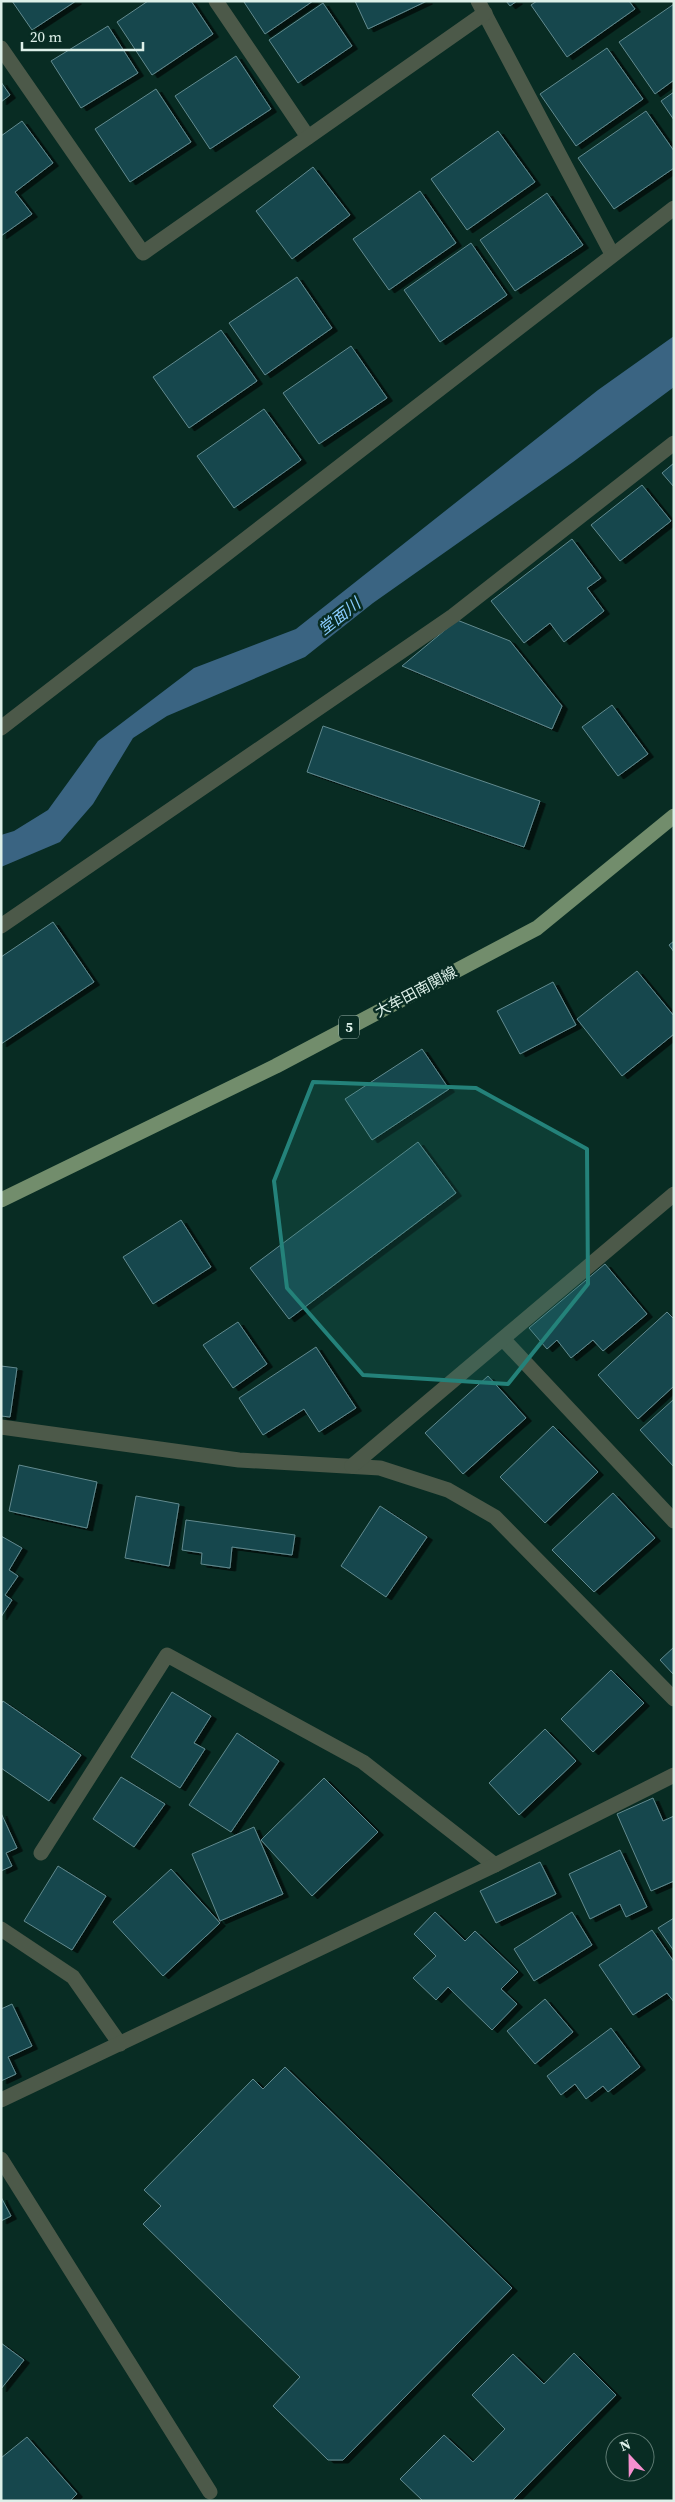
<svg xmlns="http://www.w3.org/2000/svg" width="675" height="2502" font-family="'Source Serif 4','Noto Sans JP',serif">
<defs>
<filter id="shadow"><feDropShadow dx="5.5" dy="3" stdDeviation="0" flood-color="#0009"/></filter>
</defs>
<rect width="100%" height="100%" fill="#082c23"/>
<polygon fill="#3a6482" points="674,336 674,387 573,462 373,603 305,657 167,716 133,738 93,804 60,842 1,867 1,835 14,831 48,810 98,741 194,668 296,629 598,390"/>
<g fill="#13474d" stroke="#638a8f" filter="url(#shadow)">
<polygon points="12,1 76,1 32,30"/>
<polygon points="148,1 191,1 213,34 152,75 117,22"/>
<polygon points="246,1 313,1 265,34 244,2"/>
<polygon points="355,1 427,1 368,29"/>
<polygon points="506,1 517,1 510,6"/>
<polygon points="537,1 629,1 635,9 567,57 531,5"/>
<polygon points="323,3 352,46 298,83 269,40"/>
<polygon points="674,4 674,80 655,94 619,42"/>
<polygon points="108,26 138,73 81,108 51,61"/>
<polygon points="607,48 643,99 576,146 540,94"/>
<polygon points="236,56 271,109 210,149 175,96"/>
<polygon points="1,82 10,95 1,102"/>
<polygon points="156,89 191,142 130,182 95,129"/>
<polygon points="674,92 674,120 661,101"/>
<polygon points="646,111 674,151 674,168 614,209 578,158"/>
<polygon points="22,121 53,163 15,192 32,214 1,236 1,136"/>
<polygon points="498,131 535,182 467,230 431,179"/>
<polygon points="313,167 350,215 292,259 256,211"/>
<polygon points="420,191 456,243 389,290 353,239"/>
<polygon points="547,193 583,245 515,291 480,240"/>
<polygon points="471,243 507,295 440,342 404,290"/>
<polygon points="297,277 332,328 265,375 229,323"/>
<polygon points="221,330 257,381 189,428 153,377"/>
<polygon points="351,346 387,398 319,444 283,393"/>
<polygon points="264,409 301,460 234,508 197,456"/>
<polygon points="674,463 674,487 662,473"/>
<polygon points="642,485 671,521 620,561 591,525"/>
<polygon points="572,539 601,578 587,588 604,611 564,642 550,623 524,643 491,601"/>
<polygon points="457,620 510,641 562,706 552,729 402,666"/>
<polygon points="612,705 648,754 618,776 582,727"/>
<polygon points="323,726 540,801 524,847 307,772"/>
<polygon points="53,922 94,982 1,1044 1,957"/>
<polygon points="674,941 674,952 669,945"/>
<polygon points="637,971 674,1016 674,1034 622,1076 577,1019"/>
<polygon points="553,982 576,1025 520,1054 497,1011"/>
<polygon points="422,1049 449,1089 372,1140 345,1099"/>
<polygon points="418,1142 456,1193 289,1319 250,1268"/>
<polygon points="181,1220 211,1267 153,1304 123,1257"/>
<polygon points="605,1264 647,1314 603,1351 593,1340 571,1358 557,1340 547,1349 529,1328"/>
<polygon points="667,1312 674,1319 674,1386 638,1419 598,1375"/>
<polygon points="238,1322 267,1364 233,1388 203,1345"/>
<polygon points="316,1347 356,1408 319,1432 304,1409 263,1435 239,1398"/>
<polygon points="1,1366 17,1368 10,1417 1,1416"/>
<polygon points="488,1376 526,1418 463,1474 425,1433"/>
<polygon points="674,1399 674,1467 640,1430"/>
<polygon points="553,1426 598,1472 545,1523 500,1477"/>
<polygon points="19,1465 97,1482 87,1528 9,1511"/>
<polygon points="613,1493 655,1538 594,1592 552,1550"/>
<polygon points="136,1496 179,1504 169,1566 125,1558"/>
<polygon points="380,1506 427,1537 386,1597 341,1566"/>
<polygon points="186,1520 295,1535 292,1555 232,1547 230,1568 201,1564 202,1553 182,1550"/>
<polygon points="1,1536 22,1548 9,1570 18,1576 5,1595 12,1600 1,1617"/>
<polygon points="674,1647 674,1675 660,1660"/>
<polygon points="611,1670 644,1703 593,1752 561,1719"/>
<polygon points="172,1692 211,1716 194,1743 205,1749 180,1788 131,1757"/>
<polygon points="3,1701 81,1755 49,1801 1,1768 1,1704"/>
<polygon points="545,1729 576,1761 519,1815 489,1783"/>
<polygon points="237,1733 279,1761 231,1832 189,1805"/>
<polygon points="121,1777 165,1804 134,1847 93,1819"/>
<polygon points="324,1778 378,1832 312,1896 261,1840"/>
<polygon points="653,1798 663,1821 674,1816 674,1881 651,1891 617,1814"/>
<polygon points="1,1813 17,1848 6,1853 12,1866 1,1871"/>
<polygon points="254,1827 283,1894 220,1921 192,1854"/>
<polygon points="620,1850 647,1907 626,1917 620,1904 590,1919 569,1874"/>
<polygon points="540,1862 556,1894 496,1923 480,1891"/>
<polygon points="58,1866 106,1896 72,1950 24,1921"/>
<polygon points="171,1869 220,1923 163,1976 113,1922"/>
<polygon points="435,1912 465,1941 475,1931 518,1972 501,1989 517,2004 492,2030 448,1987 436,2000 413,1978 436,1956 414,1934"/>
<polygon points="572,1912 592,1945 534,1981 514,1949"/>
<polygon points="674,1918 674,1951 658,1928"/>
<polygon points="652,1930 674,1962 674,2002 667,1993 633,2015 599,1965"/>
<polygon points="545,1999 573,2032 535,2064 507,2031"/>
<polygon points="12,2004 32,2046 8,2057 16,2074 1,2081 1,2009"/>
<polygon points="611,2028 640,2067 608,2092 603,2086 586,2099 575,2084 561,2095 547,2076"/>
<polygon points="285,2067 512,2288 343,2460 328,2460 273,2406 300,2377 143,2224 161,2206 144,2190 253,2079 263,2089"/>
<polygon points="1,2197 11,2216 1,2221"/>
<polygon points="1,2343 24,2360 1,2389"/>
<polygon points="574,2353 616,2395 512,2501 423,2501 400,2479 444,2435 473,2462 505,2429 472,2395 513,2354 544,2384"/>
<polygon points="27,2437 77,2494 70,2501 1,2501 1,2458"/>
</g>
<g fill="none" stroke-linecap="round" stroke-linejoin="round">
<g stroke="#4c5949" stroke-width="15">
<polyline points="216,1 308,137"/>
<polyline points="478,1 612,254"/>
<polyline points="1,48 143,253 485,13"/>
<polyline points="1,728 674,208"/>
<polyline points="1,926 453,616 674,443"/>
<polyline points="503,1339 674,1521"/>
<polyline points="1,1427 239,1460 380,1468 448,1490 495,1517 674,1699"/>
<polyline points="352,1466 674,1194"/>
<polyline points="41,1853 167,1655 363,1762 495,1865"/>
<polyline points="1,1929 73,1977 120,2044"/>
<polyline points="1,2100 495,1865 674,1775"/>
<polyline points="1,2159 210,2492"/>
</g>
<polyline stroke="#728d6c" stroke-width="15" points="1,1200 276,1066 537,928 674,816"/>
</g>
<path fill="#24827a" fill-opacity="0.2" stroke="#24827a" stroke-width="4" stroke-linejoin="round" d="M313 1082 476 1088 587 1149 588 1284 508 1384 363 1375 287 1288 274 1181Z"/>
<g text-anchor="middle" stroke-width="5" stroke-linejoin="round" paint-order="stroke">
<rect fill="#082c23" stroke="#9db5ae" stroke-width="1" x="339" y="1015.5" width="20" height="23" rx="4"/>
<g font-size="14" font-weight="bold" fill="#ddf0e9">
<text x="349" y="1032">5</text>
</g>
<g font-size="15" fill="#ddf0e9" stroke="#082c23">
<text transform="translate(416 992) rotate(-28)" y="5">大牟田南関線</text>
</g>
<g font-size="16" font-style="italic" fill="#89ccfe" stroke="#082c23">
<text transform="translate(339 616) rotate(-38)" y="6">堂面川</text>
</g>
</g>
<rect width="675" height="2502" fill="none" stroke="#ddf0e9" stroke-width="5"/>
<g transform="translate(630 2457) rotate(338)"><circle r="24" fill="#082c23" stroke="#5d7a72"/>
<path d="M0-4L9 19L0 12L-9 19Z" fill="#f690cf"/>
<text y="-8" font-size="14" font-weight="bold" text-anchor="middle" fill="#ddf0e9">N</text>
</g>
<path d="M22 42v8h121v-8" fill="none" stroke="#ddf0e9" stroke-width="2.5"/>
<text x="30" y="42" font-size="15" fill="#ddf0e9" stroke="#082c23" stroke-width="4" paint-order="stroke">20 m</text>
</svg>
